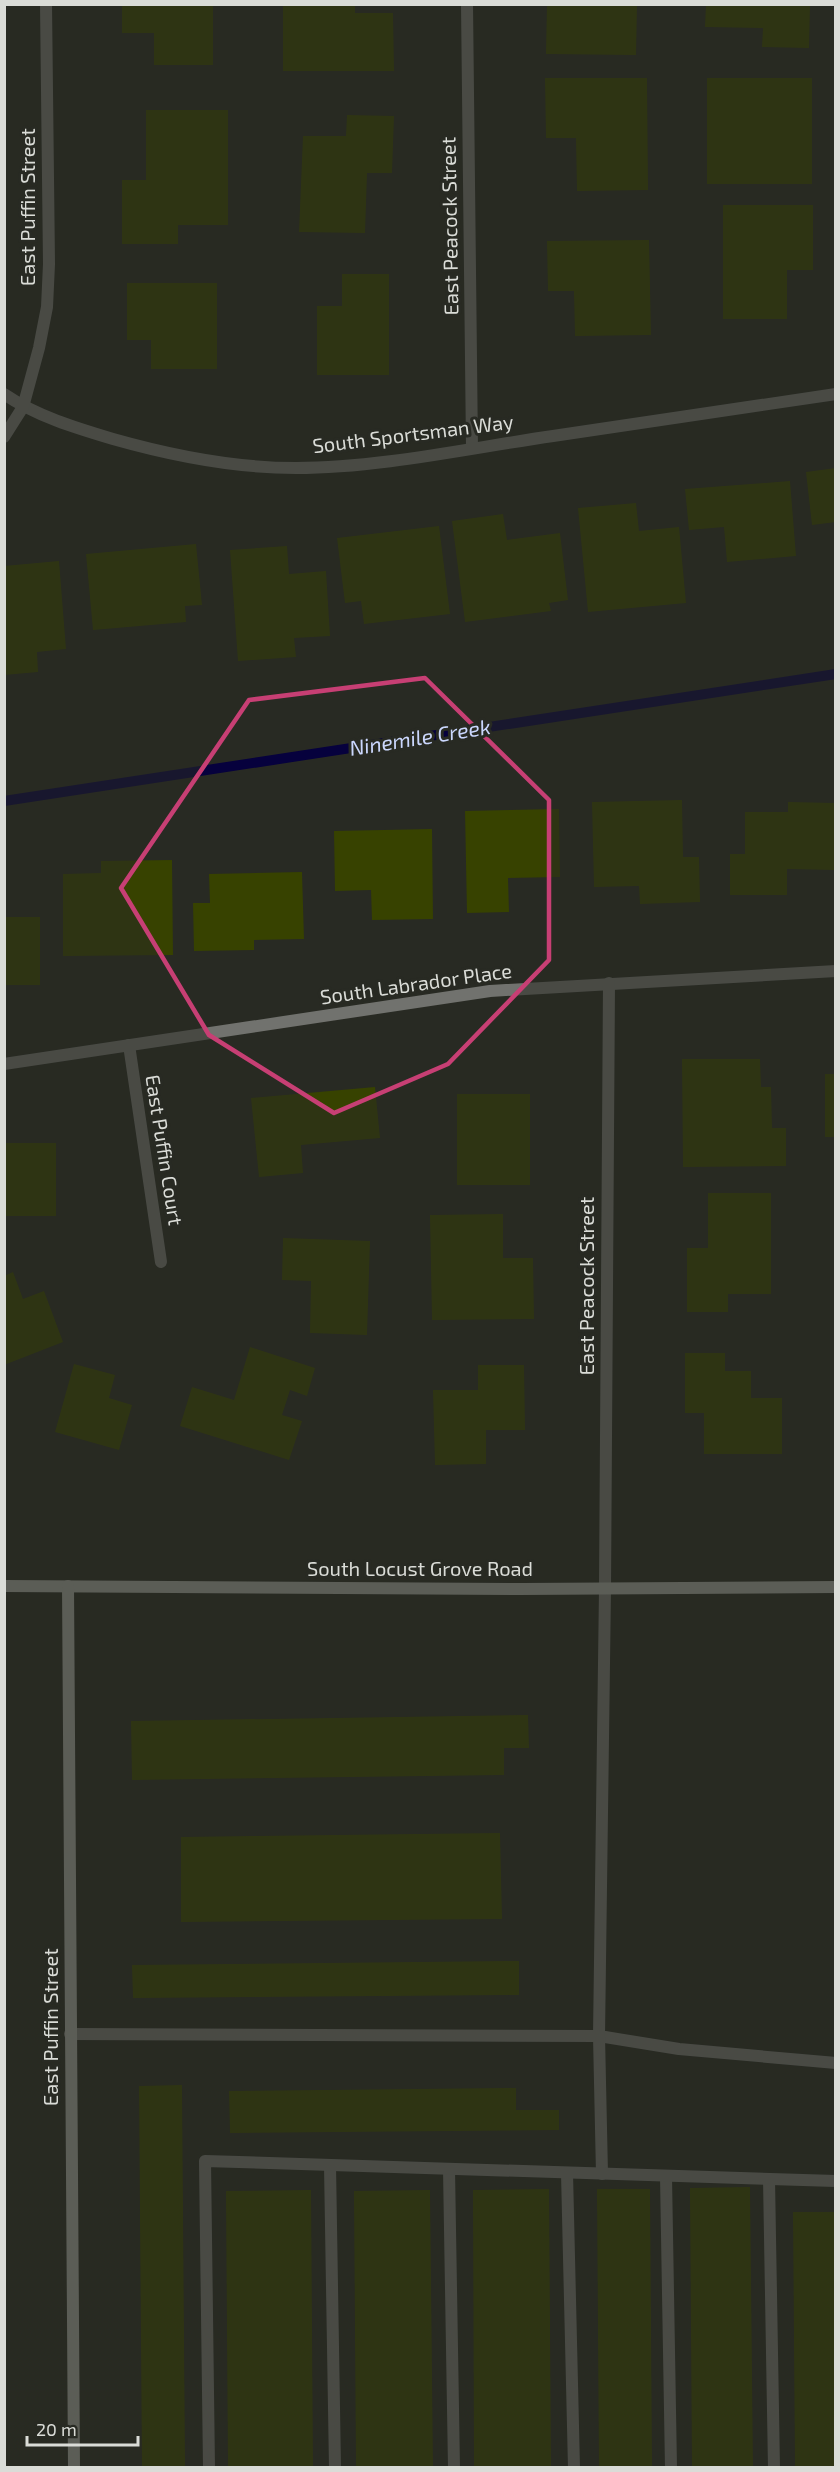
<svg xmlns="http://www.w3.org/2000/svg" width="840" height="2472" font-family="'Exo 2',sans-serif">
<rect width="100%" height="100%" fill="#282a23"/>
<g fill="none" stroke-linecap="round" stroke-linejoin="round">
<polyline stroke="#06013d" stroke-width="10" points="4,801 836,674"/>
</g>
<g fill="#374200">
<polygon points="122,4 213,4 213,65 154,65 154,33 122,33"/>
<polygon points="283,4 355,4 355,13 393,13 394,71 283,71"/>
<polygon points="547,4 637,4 636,55 546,54"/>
<polygon points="706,4 810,4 809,48 762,47 763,28 705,27"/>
<polygon points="545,78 647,78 648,190 577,191 576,138 546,138"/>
<rect x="707" y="78" width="105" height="106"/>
<polygon points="146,110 228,110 228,225 178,225 178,244 122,244 122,180 146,180"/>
<polygon points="347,115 394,116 392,173 367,173 365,233 299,232 303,136 346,136"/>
<polygon points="723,205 813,205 813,270 787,270 787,319 723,319"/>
<polygon points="649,240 651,335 575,336 574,291 548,291 547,241"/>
<polygon points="342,274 389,274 389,375 317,375 317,306 342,306"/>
<polygon points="127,283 217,283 217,369 151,369 151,340 127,340"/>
<polygon points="836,468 836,522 812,525 806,472"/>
<polygon points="790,481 796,556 727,562 724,527 689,530 685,489"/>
<polygon points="636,503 639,531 679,527 686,603 588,612 578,508"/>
<polygon points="503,514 507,540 560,533 568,600 549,603 551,611 465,622 452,521"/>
<polygon points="439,526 450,614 364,624 361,601 345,603 337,538"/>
<polygon points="196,544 202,605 185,606 186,622 93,630 86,554"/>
<polygon points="287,546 289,574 326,571 330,636 294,638 296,657 238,661 230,550"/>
<polygon points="59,561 66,649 37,652 38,672 4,675 4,566"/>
<polygon points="682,800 683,857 699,857 700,902 640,904 639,886 594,887 592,802"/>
<polygon points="788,802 836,803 836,870 787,869 787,895 730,895 730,854 745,854 745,812 788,812"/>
<polygon points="559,809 560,877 508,878 509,912 467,913 465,811"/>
<polygon points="432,829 433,919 372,920 371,890 335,891 334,831"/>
<polygon points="172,860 173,955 63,956 63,874 101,873 101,861"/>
<polygon points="302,872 304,939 254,940 254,950 194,951 193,903 210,903 209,874"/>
<rect x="4" y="917" width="36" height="68"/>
<polygon points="682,1059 760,1059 761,1087 771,1087 772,1128 786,1128 786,1166 683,1167"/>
<rect x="825" y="1074" width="11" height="63"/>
<polygon points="375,1087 380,1138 301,1145 303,1173 259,1177 251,1098"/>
<rect x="457" y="1094" width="73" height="91"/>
<rect x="4" y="1143" width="52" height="73"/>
<polygon points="708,1193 771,1193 771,1294 728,1294 728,1312 687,1312 687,1248 708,1248"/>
<polygon points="503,1214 503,1258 533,1258 534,1319 432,1320 430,1215"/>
<polygon points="283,1238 370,1241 367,1335 310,1333 311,1281 282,1280"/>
<polygon points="13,1272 23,1299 44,1291 63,1342 4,1365 4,1276"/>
<polygon points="250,1347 315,1368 307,1396 290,1390 282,1415 302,1421 289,1460 180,1426 192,1387 234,1400"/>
<polygon points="685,1353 725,1353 725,1371 751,1371 751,1398 782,1398 782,1454 704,1454 704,1413 685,1413"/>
<polygon points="74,1364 115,1375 109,1398 132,1405 119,1450 55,1432"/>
<polygon points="478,1365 524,1365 525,1430 486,1430 486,1464 435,1465 433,1390 478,1390"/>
<polygon points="528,1715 529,1748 504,1748 504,1775 132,1780 131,1721"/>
<polygon points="500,1833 502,1919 181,1922 181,1837"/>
<polygon points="519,1961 519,1995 133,1998 132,1965"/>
<polygon points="182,2085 185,2468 142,2468 139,2086"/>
<polygon points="516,2088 516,2110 559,2110 559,2130 230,2133 229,2091"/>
<polygon points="750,2187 753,2468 692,2468 690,2188"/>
<polygon points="549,2189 551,2468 474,2468 473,2190"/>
<polygon points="597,2189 650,2189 652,2468 599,2468"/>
<polygon points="311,2190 313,2468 228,2468 226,2191"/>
<polygon points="430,2190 433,2468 356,2468 354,2191"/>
<polygon points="793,2212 836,2212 836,2468 795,2468"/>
</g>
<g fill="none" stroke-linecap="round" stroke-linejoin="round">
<g stroke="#71726e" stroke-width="12">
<polyline points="605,1589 599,2036 679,2049 836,2063"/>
<polyline points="70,2034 599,2036 602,2174"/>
<polyline points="330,2165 335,2468"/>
<polyline points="449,2169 454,2468"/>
<polyline points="567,2173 574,2468"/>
<polyline points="666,2176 671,2468"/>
<polyline points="769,2179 774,2468"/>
<polyline points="209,2468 205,2161 836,2181"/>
</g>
<g stroke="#71726e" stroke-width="12">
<polyline points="467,4 472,448"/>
<path d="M4 394C36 416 76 428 113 439 173 456 233 468 296 468 379 468 470 448 553 436 647 422 741 408 836 394"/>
<polyline points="4,437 23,407 39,348 47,307 49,264 46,4"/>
<polyline points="129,1045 161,1262"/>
<polyline points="4,1064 490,991 836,971"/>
<polyline points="605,1589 609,983"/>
</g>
<g stroke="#999b94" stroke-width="12">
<polyline points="4,1586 522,1589 836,1587"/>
<polyline points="68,1586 74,2468"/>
</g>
</g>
<path d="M0 0H840V2472H0ZM425 678 549 800V960L448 1064 334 1113 209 1035 121 888 249 700Z" fill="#282a23" fill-opacity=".55" fill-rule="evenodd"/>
<path fill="none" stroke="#c73f74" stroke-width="4.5" stroke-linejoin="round" d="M425 678 549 800V960L448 1064 334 1113 209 1035 121 888 249 700Z"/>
<g text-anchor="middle" stroke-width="6" stroke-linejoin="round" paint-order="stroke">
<g font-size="20" fill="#dadcd7" stroke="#282a23">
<text transform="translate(28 207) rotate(-90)" y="7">East Puffin Street</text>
<text transform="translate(450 226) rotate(-91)" y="7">East Peacock Street</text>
<text transform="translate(413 434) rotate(-7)" y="7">South Sportsman Way</text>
<text transform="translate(416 984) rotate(-8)" y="7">South Labrador Place</text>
<text transform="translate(164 1150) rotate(81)" y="7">East Puffin Court</text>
<text transform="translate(587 1286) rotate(-90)" y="7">East Peacock Street</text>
<text x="420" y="1576">South Locust Grove Road</text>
<text transform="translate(51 2027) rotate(-90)" y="7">East Puffin Street</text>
</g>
<g font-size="21" font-style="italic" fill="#cbd7fd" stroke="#282a23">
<text transform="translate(420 738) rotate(-9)" y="7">Ninemile Creek</text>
</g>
</g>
<rect width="840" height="2472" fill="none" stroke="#dadcd7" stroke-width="12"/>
<path d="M27 2436v9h111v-9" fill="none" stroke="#dadcd7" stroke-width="3"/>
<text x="36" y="2436" font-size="18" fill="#dadcd7" stroke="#282a23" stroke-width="4.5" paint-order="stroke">20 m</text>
</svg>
